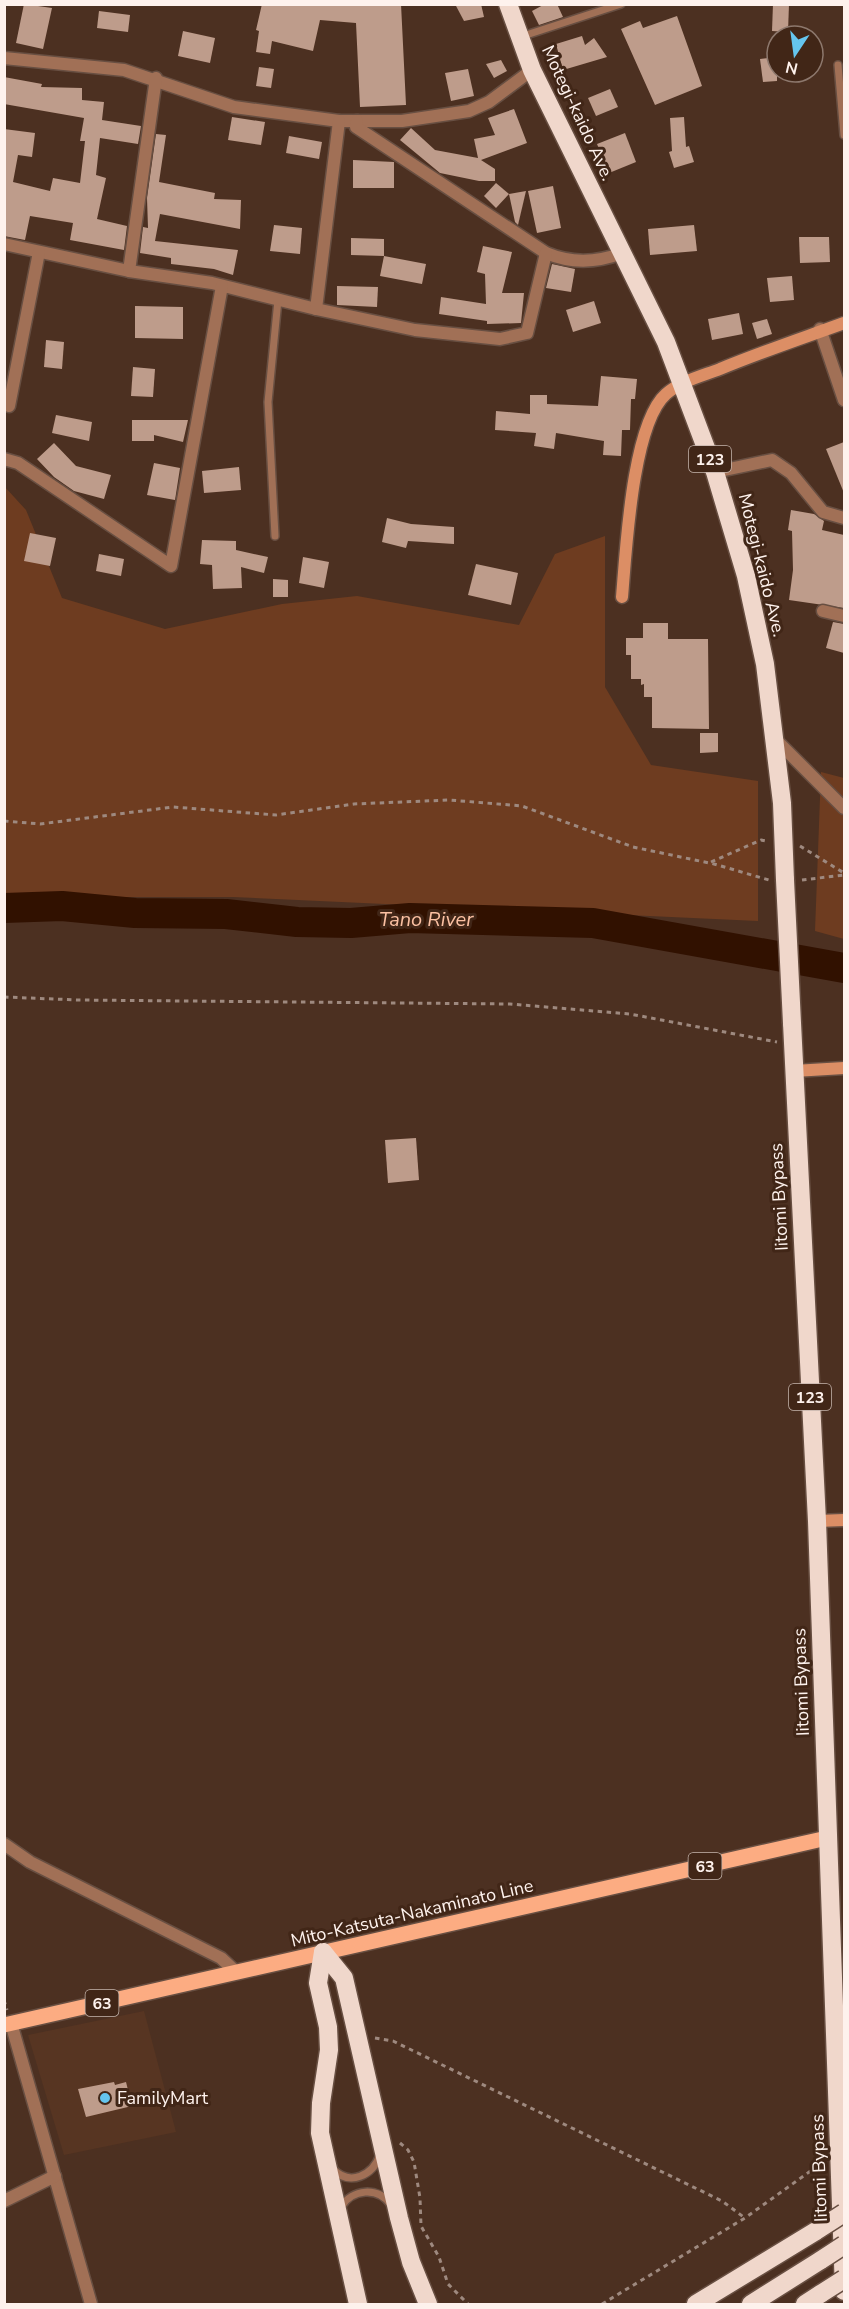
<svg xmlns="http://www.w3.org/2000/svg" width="849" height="2309" font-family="'Nunito Sans',sans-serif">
<rect width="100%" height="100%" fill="#4c3021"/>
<polygon fill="#573522" points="144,2011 176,2132 64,2155 28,2035"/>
<g fill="#6e3c20">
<polygon points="4,486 26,510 62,598 165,629 282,604 357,596 519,625 555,554 605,536 605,687 651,765 758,781 758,921 233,897 5,897"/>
<polygon points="821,772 844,778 844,939 815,931"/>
</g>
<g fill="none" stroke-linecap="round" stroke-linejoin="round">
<polyline stroke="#311100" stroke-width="30" points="4,908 62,906 135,913 226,914 297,922 351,923 410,918 593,923 844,968"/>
</g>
<g fill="#be9c8b">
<polygon points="24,4 52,8 43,49 16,43"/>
<polygon points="262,4 401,4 406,105 360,107 356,23 320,20 313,51 272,41 270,54 256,52 259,31 256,30"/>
<polygon points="455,4 481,4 484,17 464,21"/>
<polygon points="545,4 557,4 563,17 539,25 532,11"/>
<polygon points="773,4 789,4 788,32 772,31"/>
<polygon points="99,11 130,15 128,32 97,28"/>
<polygon points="677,16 702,86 655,105 621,29 640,21 643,28"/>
<polygon points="183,31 215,38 210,63 178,56"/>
<polygon points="582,36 585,45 594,38 607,57 563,70 556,44"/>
<polygon points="777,57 777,81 763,82 760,59"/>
<polygon points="501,60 507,71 494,78 486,64"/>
<polygon points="259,67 274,69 271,88 256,86"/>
<polygon points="468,69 474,96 451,101 445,73"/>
<polygon points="4,77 42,84 41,87 82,88 82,100 104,102 102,120 141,126 138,144 100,138 96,175 106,178 97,219 127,226 124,250 70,240 73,223 30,216 25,240 4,236 4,129 35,133 32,157 18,155 13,182 50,191 53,178 80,183 85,141 80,141 84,118 4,104"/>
<polygon points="610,89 618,107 596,116 588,98"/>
<polygon points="514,109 527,143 481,160 495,169 495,181 479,181 440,173 400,140 411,128 435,150 478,158 474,139 495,135 488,118"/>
<polygon points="232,117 265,122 261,145 228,140"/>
<polygon points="684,117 686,147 689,146 694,162 674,168 669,152 672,151 670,118"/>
<polygon points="625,133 636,162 609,173 597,144"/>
<polygon points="156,134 166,135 159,182 215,193 214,199 241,200 240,229 160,214 155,241 238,250 233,275 214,269 171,264 171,258 140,253 143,227 148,228 147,198"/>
<polygon points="289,136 322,142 319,159 286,153"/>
<polygon points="353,160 394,162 394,188 353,188"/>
<polygon points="496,183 509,194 496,208 484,196"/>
<polygon points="553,186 561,228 537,233 528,191"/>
<polygon points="526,191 518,225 515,222 509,194"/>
<polygon points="274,225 302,228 300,254 270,251"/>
<polygon points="694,225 697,251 650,255 648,229"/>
<polygon points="799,237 829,237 830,262 800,263"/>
<polygon points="351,238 384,239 384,256 351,255"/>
<polygon points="483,246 512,252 502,293 524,293 521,323 487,324 487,321 439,314 441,297 486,304 485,274 477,272"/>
<polygon points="384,256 426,264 422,284 380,276"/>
<polygon points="552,264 575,269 571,292 546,288"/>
<polygon points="792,276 794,300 770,302 767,278"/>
<polygon points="337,286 378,287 377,307 337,305"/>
<polygon points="594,301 601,323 573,332 566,310"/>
<polygon points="135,306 183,307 183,339 135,338"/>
<polygon points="739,313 743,334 712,340 708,319"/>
<polygon points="767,319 772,334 757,339 752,323"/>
<polygon points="46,340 64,342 62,369 44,367"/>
<polygon points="133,367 155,369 153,397 131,396"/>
<polygon points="601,376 637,379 635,399 631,399 630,430 622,430 621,456 603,455 604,441 556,433 554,449 534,446 536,433 495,430 496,411 530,414 530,395 547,395 547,404 598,406"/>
<polygon points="56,415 92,422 89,441 52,433"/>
<polygon points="132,420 188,420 183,442 154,435 154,441 132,441"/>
<polygon points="844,442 844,493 826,449"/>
<polygon points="54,443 76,466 111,475 104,499 74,491 54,477 37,459"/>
<polygon points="154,463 180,468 175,500 147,495"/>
<polygon points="239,467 241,490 204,493 202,471"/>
<polygon points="791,510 814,514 824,521 822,530 844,535 844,608 789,600 793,570 792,531 788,530"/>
<polygon points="387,518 411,524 454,527 454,544 408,541 406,548 382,542"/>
<polygon points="30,533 56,538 50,566 24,561"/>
<polygon points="202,540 236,541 236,550 268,557 264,573 241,567 242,588 213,589 212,565 200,564"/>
<polygon points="99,554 124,559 121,576 96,571"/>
<polygon points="303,557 329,562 324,588 299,583"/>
<polygon points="476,564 518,573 511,605 468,595"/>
<polygon points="273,579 288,580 288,597 273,597"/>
<polygon points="833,622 844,624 844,653 826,648"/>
<polygon points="643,623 668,623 668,639 708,639 709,729 652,728 652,697 644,697 644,684 641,685 641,679 631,679 631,655 626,655 626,638 643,638"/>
<polygon points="700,733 718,733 718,752 700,753"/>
<polygon points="416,1138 419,1180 388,1183 385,1140"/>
<polygon points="114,2082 115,2085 126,2082 132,2106 86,2117 78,2089"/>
</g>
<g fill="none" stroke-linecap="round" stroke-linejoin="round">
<defs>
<g id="lane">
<polyline points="520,37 621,4"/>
<polyline points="838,65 844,135"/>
<polyline points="275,536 268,402 278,300"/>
<path d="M333 2169C350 2187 373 2175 380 2155"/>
<path d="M341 2207C352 2189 378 2186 391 2205"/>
</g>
<g id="street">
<polyline points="4,58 124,70 234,107 339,121 402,121 469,111 489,102 532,70"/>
<path d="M357 121 356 127 546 253C572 264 596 263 622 253"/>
<polyline points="4,244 129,271 212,283 316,309 415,330 500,339 527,333 546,253"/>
<polyline points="129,271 156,78"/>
<polyline points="316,309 339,121"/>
<polyline points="820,329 844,400"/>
<polyline points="9,406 39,252"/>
<polyline points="4,459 18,463 171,566 222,286"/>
<polyline points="715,472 772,460 791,473 823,512 844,518"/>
<polyline points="823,611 844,616"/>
<polyline points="775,739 844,808"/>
<polyline points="4,1844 30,1862 221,1958 236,1972"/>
<polyline points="11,2023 91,2304"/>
<polyline points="4,2201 55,2176"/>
</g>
<g id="secondary">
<path d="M622 597C626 551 632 424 666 394 681 381 702 376 720 369 761 352 803 338 844 323"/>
<polyline points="794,1071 844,1068"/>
<polyline points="817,1521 844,1520"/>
</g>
<polyline id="primary" points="4,2025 827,1838"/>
<g id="highway">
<polyline points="508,4 532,70 666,342 715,472 746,576 765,664 782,803 785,880"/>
<polyline points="792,1023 817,1521 844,2291"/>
<polyline points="323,1952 344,1978 399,2218 411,2262 428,2304"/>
<polyline points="323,1952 318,1983 328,2027 329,2050 321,2103 320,2133 358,2304"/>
<polyline points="696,2304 816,2231"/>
<polyline points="751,2304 821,2260"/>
<polyline points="805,2304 822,2293"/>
</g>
</defs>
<use href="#lane" stroke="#684f42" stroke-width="10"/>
<use href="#street" stroke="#684f42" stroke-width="15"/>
<use href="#secondary" stroke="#684f42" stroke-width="15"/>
<use href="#primary" stroke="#684f42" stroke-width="18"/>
<use href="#highway" stroke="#684f42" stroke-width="21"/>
<g stroke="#9e897f" stroke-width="3" stroke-dasharray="4.5 4.5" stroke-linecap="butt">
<polyline points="4,821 40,824 173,807 276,815 354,804 450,800 522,806 633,847 714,864 769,880"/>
<polyline points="800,846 844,873"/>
<polyline points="711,862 761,840 766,841"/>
<polyline points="802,880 844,875"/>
<polyline points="4,997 78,1000 510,1004 630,1014 777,1042"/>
<polyline points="4,2000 7,2010"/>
<polyline points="375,2038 393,2041 722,2201 745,2218"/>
<polyline points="400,2143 408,2150 414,2162 420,2198 421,2226 439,2257 448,2284 468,2304"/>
<polyline points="602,2304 745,2218 823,2162"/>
</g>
<use href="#lane" stroke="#a17056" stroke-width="7"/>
<use href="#street" stroke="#a17056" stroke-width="12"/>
<use href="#secondary" stroke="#dc8e65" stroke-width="12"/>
<use href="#primary" stroke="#fcac82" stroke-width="15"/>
<use href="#highway" stroke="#f0d7cb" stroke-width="18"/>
<defs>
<g id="highway-bridge">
<polyline points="785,880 792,1023"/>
<polyline points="816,2231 844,2213"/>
<polyline points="821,2260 844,2245"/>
<polyline points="822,2293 844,2279"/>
</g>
</defs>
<use href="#highway-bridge" stroke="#684f42" stroke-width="21" stroke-linecap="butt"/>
<use href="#highway-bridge" stroke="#f0d7cb" stroke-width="18"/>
</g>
<circle fill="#65c5ee" stroke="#412617" stroke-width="2" cx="105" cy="2098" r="6"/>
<g text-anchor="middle" stroke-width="6" stroke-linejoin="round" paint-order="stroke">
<g fill="#412617" stroke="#c5b5ad" stroke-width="1.5">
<rect x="689" y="446" width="42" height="26" rx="4.5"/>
<rect x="789" y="1384" width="42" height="26" rx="4.5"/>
<rect x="688.5" y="1853" width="33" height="26" rx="4.5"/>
<rect x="85.5" y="1990" width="33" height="26" rx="4.5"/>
</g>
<g font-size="16" font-weight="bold" fill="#fef2ed">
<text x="710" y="465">123</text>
<text x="810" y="1403">123</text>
<text x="705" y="1872">63</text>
<text x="102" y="2009">63</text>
</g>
<g font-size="18" fill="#fef2ed" stroke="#412617">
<text transform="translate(578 113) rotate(65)" y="6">Motegi-kaido Ave.</text>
<text transform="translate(762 565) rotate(76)" y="6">Motegi-kaido Ave.</text>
<text transform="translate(779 1197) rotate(-93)" y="6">Iitomi Bypass</text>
<text transform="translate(801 1682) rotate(-92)" y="6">Iitomi Bypass</text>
<text transform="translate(412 1913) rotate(-13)" y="6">Mito-Katsuta-Nakaminato Line</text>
<text transform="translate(819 2168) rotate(-92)" y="6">Iitomi Bypass</text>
</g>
<g font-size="18" fill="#fef2ed" stroke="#412617" text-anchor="start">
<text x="117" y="2104">FamilyMart</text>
</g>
<g font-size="20" font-style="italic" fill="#fbc0a2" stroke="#412617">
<text x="426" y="926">Tano River</text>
</g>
</g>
<rect width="849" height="2309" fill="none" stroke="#fef2ed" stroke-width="12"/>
<g transform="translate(795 54) rotate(193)"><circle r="28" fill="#412617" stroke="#8d786d" stroke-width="1.5"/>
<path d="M0-4.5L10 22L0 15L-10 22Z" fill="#65c5ee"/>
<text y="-9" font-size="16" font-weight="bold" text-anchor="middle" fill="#fef2ed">N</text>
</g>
</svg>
